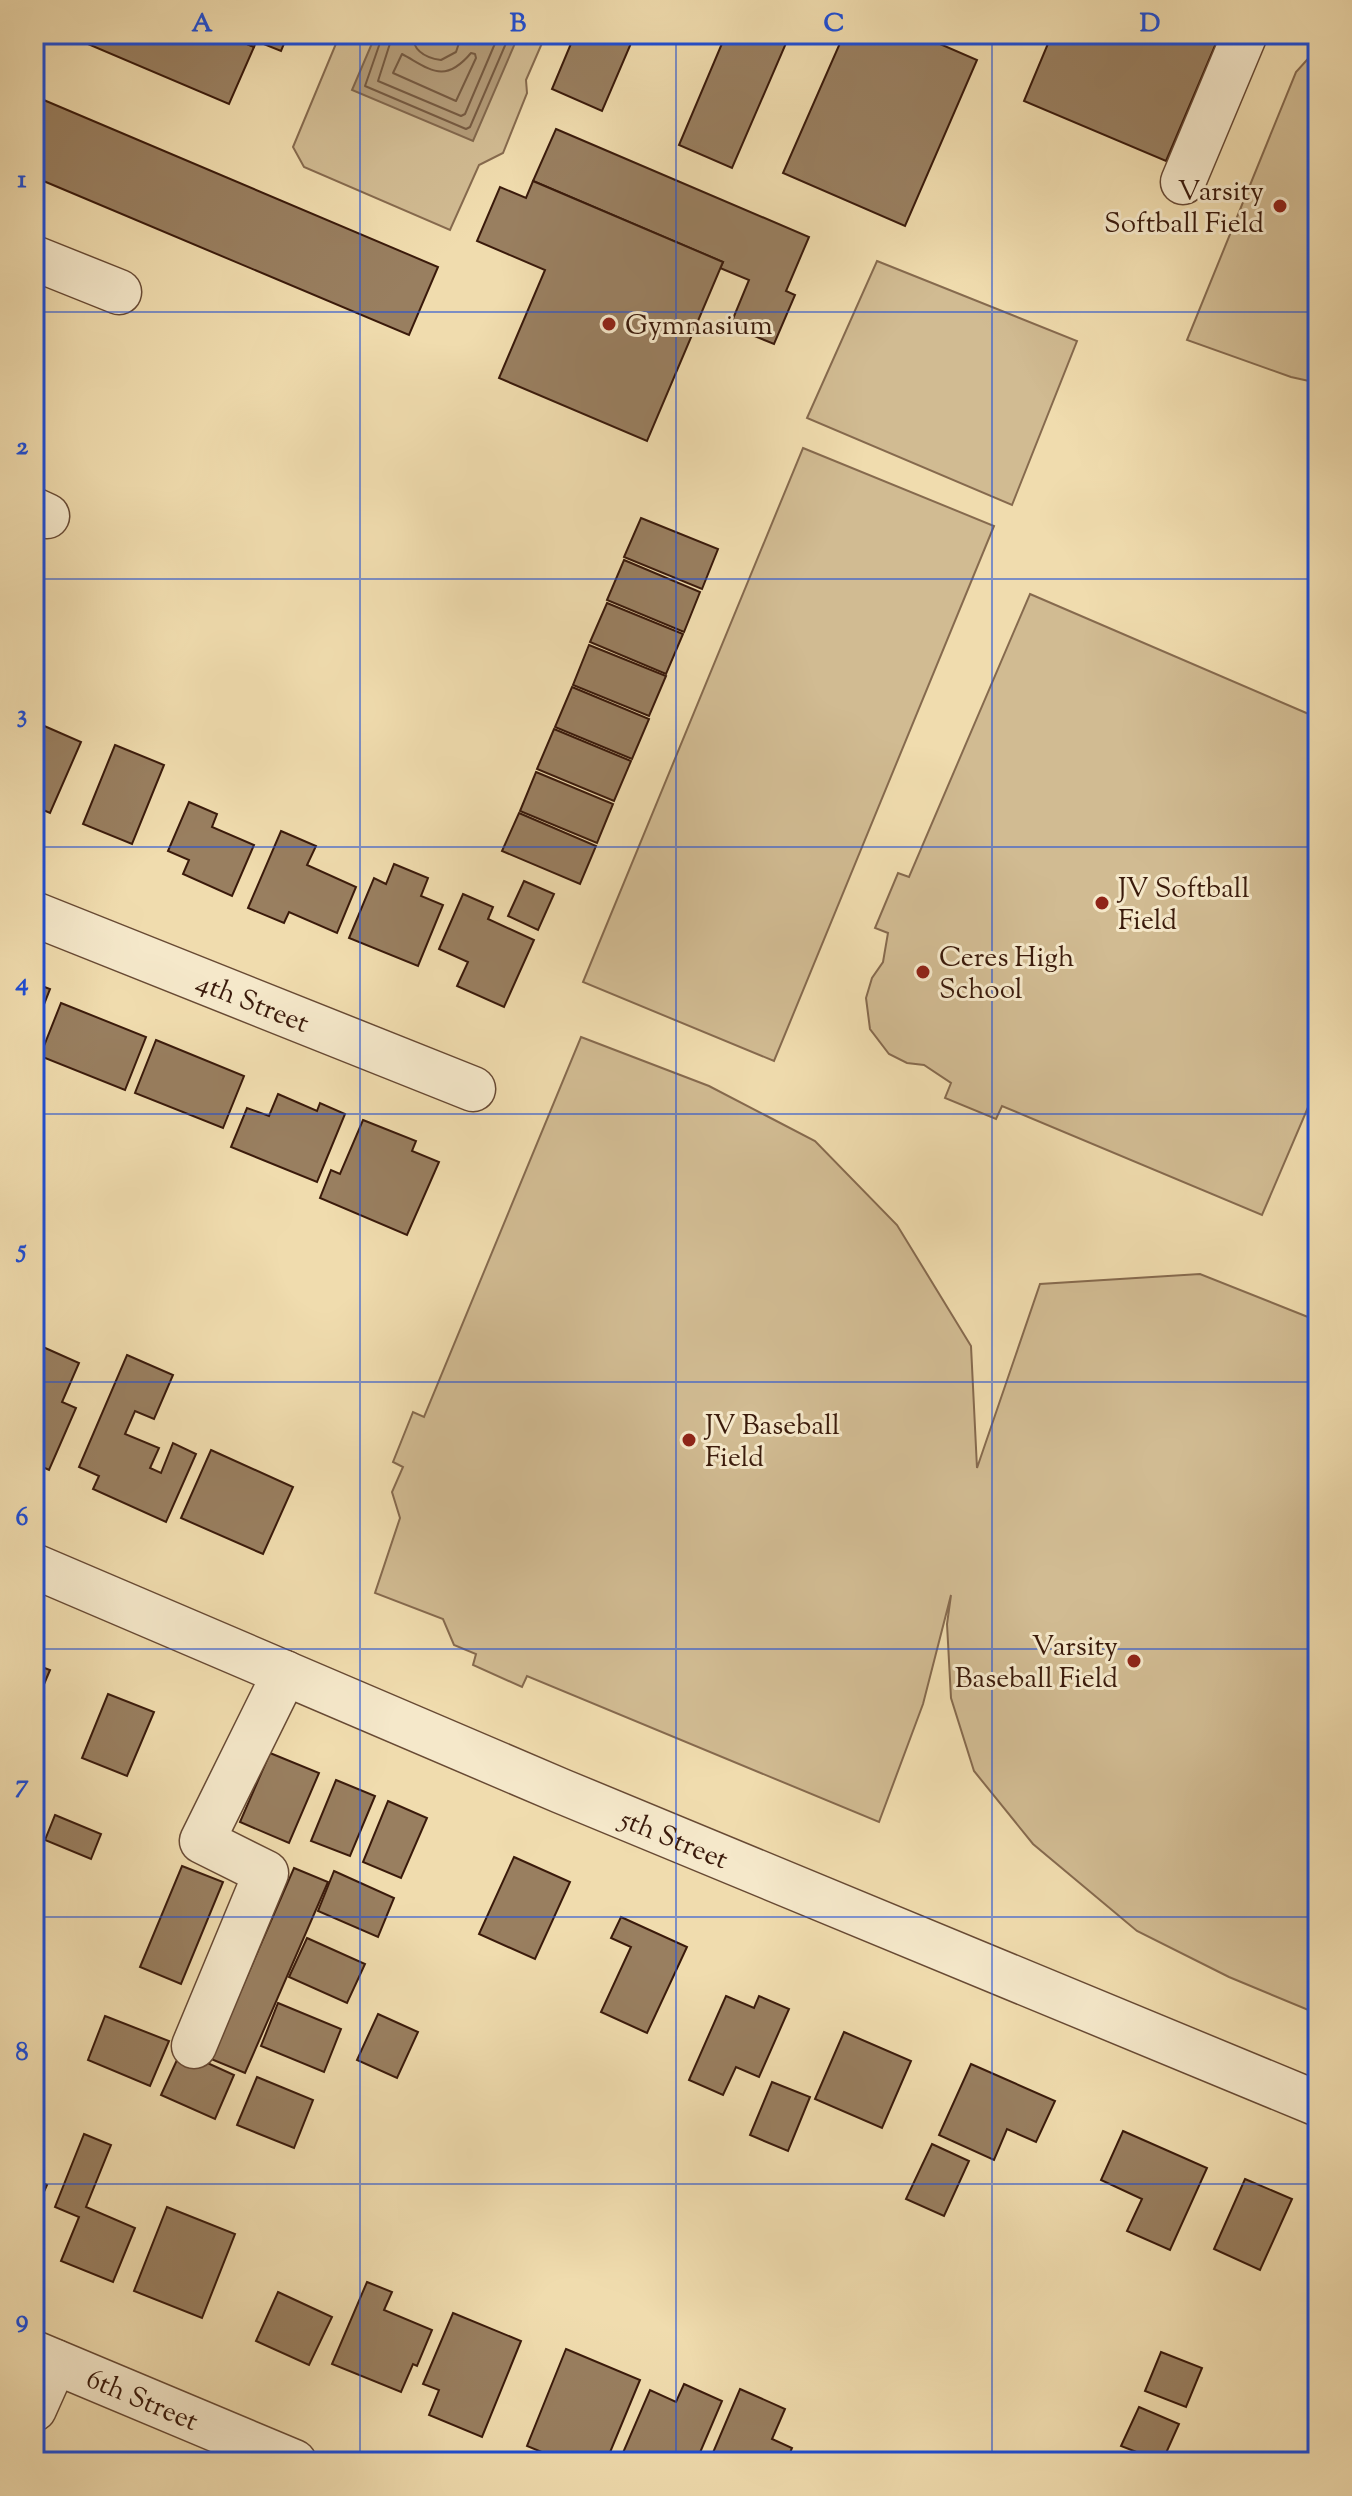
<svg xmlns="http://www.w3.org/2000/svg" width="1352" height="2496" font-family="'Sorts Mill Goudy',serif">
<rect width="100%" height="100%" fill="#f0dcae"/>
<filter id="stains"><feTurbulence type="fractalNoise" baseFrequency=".0025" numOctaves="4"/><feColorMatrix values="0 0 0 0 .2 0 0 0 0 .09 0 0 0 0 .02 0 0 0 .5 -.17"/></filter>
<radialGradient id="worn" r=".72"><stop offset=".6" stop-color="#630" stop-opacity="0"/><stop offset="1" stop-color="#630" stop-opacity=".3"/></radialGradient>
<g fill="#d1bb92" stroke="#866a4e" stroke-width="2">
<polygon points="340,34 546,34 526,80 527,93 503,153 479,165 450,230 304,167 293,147"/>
<polygon points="1318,34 1318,383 1291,377 1187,340 1296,72 1315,51"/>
<polygon points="877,261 1077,341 1012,505 807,418"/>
<polygon points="803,448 994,526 774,1061 583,982"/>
<polygon points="1030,594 1318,718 1318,1084 1262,1215 1002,1106 996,1119 945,1098 951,1083 924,1065 907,1063 889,1054 870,1029 866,998 872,978 883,962 888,933 875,928 898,873 909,877"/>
<polygon points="581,1037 709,1086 815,1141 897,1225 971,1346 977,1468 1040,1284 1200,1274 1318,1321 1318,2014 1229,1977 1137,1931 1033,1844 974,1771 951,1698 947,1624 951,1595 923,1704 879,1822 527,1676 522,1687 473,1665 476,1654 454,1645 443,1619 375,1593 400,1518 392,1492 403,1467 393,1462 413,1412 424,1417"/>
</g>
<polygon fill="#b29a77" stroke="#82674c" stroke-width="2" points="376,34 422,34 441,42 445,34 519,34 473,141 352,90"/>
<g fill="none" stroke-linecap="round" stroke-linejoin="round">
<g stroke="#765a41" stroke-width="2">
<polyline points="383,34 365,86 466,129 470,127 510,34"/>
<polyline points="393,34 378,81 461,116 465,114 499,34"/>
<path d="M412 34C413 51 426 58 441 60L456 52 462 34"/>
<path d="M471 53 475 54 476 58 456 101 393 73 402 54C430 69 444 85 471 53Z"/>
</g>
</g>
<g fill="#997f60" stroke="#3a1a0b" stroke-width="2">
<polygon points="78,34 223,34 254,47 229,104 76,39"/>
<polygon points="223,34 259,34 254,47"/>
<polygon points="259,34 288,34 281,51 256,41"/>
<polygon points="575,34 635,34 602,111 552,89"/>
<polygon points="726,34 790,34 732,168 679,145"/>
<polygon points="844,34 917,34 977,60 905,226 783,173"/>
<polygon points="1052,34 1220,34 1166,161 1024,101"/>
<polygon points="39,98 438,267 409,335 34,177 34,110"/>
<polygon points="556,129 809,237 786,291 795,295 774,344 730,326 749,280 720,268 723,262 533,181"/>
<polygon points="533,181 723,262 647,441 499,378 545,270 477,241 500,187 526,198"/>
<polygon points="641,518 718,549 702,589 624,557"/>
<polygon points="624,560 700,592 684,632 607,600"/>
<polygon points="607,603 683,634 666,674 590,642"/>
<polygon points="589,645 666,676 649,716 573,685"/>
<polygon points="572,687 649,719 632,759 555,727"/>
<polygon points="42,725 81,742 50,813 34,806 34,732 38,734"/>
<polygon points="554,729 631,761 614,801 537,769"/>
<polygon points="115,745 164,765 132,844 83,824"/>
<polygon points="536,772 613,804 597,843 520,811"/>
<polygon points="189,802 217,814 212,827 254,845 232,896 183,874 189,860 168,851"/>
<polygon points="519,813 596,846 580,884 502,851"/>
<polygon points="281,831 316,846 307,865 356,887 337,933 289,912 284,923 248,908"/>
<polygon points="394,864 428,878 421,896 443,905 418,966 349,938 374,878 386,884"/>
<polygon points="524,881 554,894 538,930 508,916"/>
<polygon points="463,894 493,907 488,919 534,940 504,1007 457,986 468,962 439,949"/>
<polygon points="34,983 50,989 34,1030"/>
<polygon points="61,1003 146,1037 125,1090 40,1056"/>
<polygon points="156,1040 244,1076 223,1128 135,1093"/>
<polygon points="278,1094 317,1111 320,1103 345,1114 317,1182 231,1147 247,1108 269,1116"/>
<polygon points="363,1120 416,1141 412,1151 439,1162 407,1235 320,1198 331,1170 340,1174"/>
<polygon points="34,1343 79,1363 62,1402 76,1408 49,1470 34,1463"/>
<polygon points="127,1355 173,1375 154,1419 135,1411 125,1434 159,1448 150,1468 161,1473 173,1443 196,1454 166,1522 93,1489 99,1476 79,1467"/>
<polygon points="211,1450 293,1487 263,1554 181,1518"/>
<polygon points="34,1664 50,1670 34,1708"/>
<polygon points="108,1694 154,1712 127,1776 82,1758"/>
<polygon points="270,1753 319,1773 289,1843 240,1822"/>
<polygon points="336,1780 375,1796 350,1856 311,1841"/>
<polygon points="388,1801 427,1818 401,1878 363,1862"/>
<polygon points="55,1815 101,1834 91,1859 45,1840"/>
<polygon points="514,1857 570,1882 535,1959 479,1934"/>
<polygon points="182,1866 223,1882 181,1984 140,1967"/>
<polygon points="294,1868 328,1882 245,2073 211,2059"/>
<polygon points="334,1871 394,1898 378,1937 318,1911"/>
<polygon points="621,1917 687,1947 647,2033 601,2012 631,1947 611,1938"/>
<polygon points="307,1938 365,1964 347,2003 289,1977"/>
<polygon points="726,1996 754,2008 759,1996 789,2009 759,2077 736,2067 723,2095 689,2080"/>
<polygon points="278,2003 341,2029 324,2072 261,2046"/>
<polygon points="378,2014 418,2032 397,2078 357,2060"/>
<polygon points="105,2016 169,2041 150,2086 88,2060"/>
<polygon points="844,2032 911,2061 882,2128 815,2099"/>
<polygon points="181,2051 234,2075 215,2119 161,2095"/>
<polygon points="971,2064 1055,2101 1036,2142 1007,2129 994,2160 939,2135"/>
<polygon points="257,2077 313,2100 294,2148 237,2125"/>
<polygon points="772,2082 810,2097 788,2151 750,2135"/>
<polygon points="1123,2131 1207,2168 1170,2250 1127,2231 1142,2199 1101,2180"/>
<polygon points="84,2134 111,2145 86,2207 135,2228 113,2282 61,2261 79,2217 55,2207"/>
<polygon points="932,2144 969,2161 944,2216 906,2199"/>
<polygon points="34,2179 47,2185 34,2214"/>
<polygon points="1245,2179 1292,2199 1260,2270 1214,2249"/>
<polygon points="167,2207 235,2234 202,2318 134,2291"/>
<polygon points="367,2282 392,2292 384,2310 432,2330 417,2366 413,2364 401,2392 332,2364"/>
<polygon points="278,2292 332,2317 309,2365 256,2341"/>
<polygon points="453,2313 521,2341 482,2437 429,2415 439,2390 423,2384"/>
<polygon points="566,2349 640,2380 606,2462 566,2462 527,2446"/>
<polygon points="1161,2352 1202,2368 1186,2407 1145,2391"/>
<polygon points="684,2384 722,2401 696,2462 619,2462 650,2390 676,2402"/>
<polygon points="740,2389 785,2409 772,2439 792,2448 786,2462 709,2462"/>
<polygon points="1139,2407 1179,2424 1162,2462 1121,2446"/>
</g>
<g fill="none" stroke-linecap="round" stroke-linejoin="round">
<defs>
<g id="minor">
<polyline points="1183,182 1245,34"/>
<polyline points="34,258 119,292"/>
<polyline points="34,510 47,516"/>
<path id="s1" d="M34 914 473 1089"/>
<path id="s2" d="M34 1566 561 1791 1318 2104"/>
<polyline points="194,2046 266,1873 202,1841 285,1673"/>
<path id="s3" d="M34 2353 294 2462"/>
<polyline points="34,2409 55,2362"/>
</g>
</defs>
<use href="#minor" stroke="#684a34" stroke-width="47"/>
<use href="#minor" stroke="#f5e8ca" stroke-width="44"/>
</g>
<path fill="none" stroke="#1d4ed8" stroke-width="2" stroke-opacity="0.55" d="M360 34V2462M676 34V2462M992 34V2462M34 312H1318M34 579H1318M34 847H1318M34 1114H1318M34 1382H1318M34 1649H1318M34 1917H1318M34 2184H1318"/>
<g fill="#8f2418" stroke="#f5e8ca" stroke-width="3">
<circle cx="1280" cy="206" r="8"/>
<circle cx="609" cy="324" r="8"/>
<circle cx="1102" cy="903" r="8"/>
<circle cx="923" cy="972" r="8"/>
<circle cx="689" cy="1440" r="8"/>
<circle cx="1134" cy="1661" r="8"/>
</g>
<g text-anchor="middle" stroke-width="6" stroke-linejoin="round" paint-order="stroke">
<g font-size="28" fill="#3a1a0b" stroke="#f5e8ca" text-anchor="start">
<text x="1264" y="200" text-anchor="end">Varsity<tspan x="1264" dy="32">Softball Field</tspan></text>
<text x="625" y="334">Gymnasium</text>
<text x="1118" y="897">JV Softball<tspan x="1118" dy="32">Field</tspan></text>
<text x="939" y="966">Ceres High<tspan x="939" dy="32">School</tspan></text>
<text x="705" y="1434">JV Baseball<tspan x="705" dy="32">Field</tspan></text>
<text x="1118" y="1655" text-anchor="end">Varsity<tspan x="1118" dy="32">Baseball Field</tspan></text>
</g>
<g font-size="28" fill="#3a1a0b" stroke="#f5e8ca">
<text dy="10" stroke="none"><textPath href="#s1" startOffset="236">4th Street</textPath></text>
<text dy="10" stroke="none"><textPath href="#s2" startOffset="696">5th Street</textPath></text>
<text dy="10" stroke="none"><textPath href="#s3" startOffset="118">6th Street</textPath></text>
</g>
</g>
<rect width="1352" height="2496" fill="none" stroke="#f0dcae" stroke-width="88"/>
<rect x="44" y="44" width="1264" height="2408" fill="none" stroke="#1d4ed8" stroke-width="3"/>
<g font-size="26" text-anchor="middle" font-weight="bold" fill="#1d4ed8">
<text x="202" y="31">A</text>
<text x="518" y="31">B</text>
<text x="834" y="31">C</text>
<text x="1150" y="31">D</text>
<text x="22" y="187">1</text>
<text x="22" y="454">2</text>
<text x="22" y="722">3</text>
<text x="22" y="990">4</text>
<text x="22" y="1257">5</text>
<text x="22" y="1525">6</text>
<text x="22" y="1792">7</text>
<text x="22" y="2060">8</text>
<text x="22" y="2327">9</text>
</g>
<rect width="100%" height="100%" filter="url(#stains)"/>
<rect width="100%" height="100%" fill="url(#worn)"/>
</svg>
